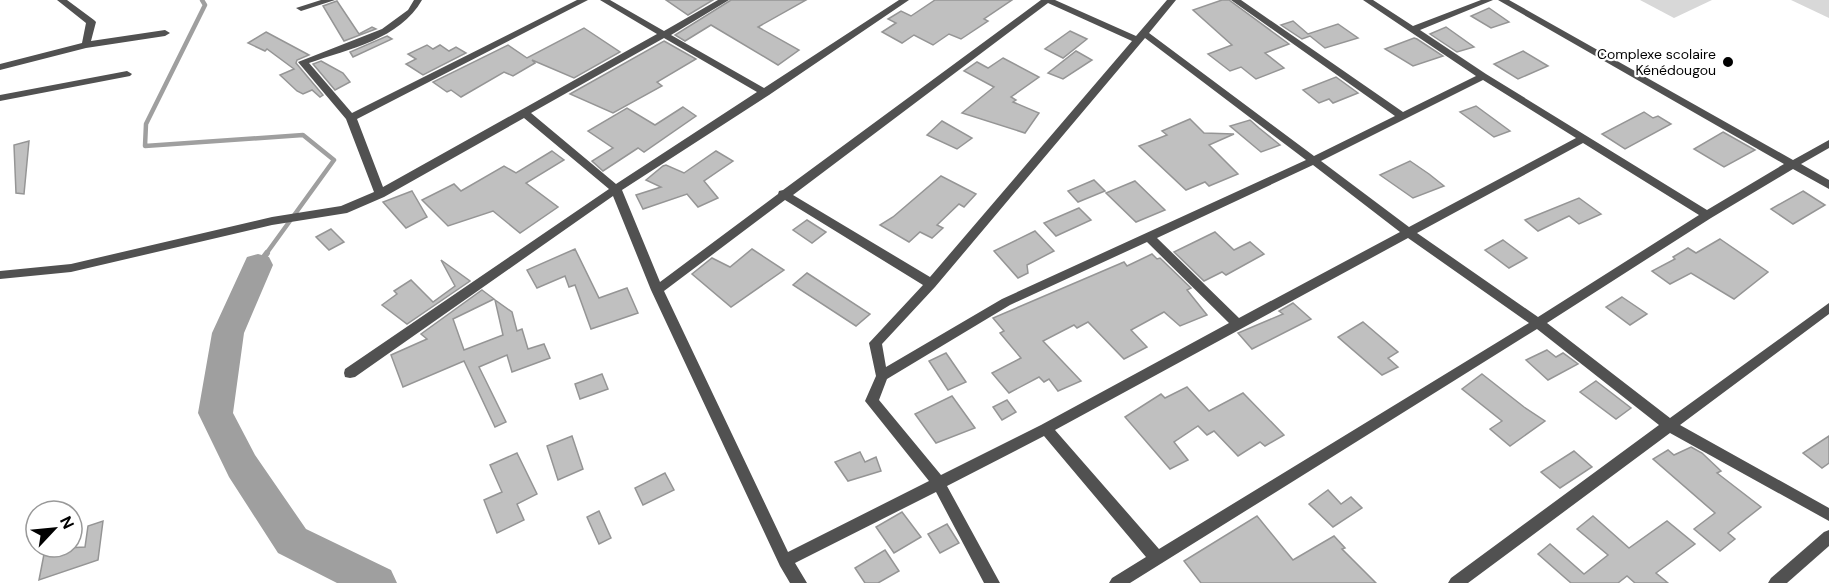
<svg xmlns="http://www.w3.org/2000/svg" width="1829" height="583" font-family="'DM Sans',sans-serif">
<rect width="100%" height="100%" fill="#fff"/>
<g fill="#d8d8d8">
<polygon points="1640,0 1712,0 1674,18"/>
<polygon points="1791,0 1829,0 1829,18"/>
</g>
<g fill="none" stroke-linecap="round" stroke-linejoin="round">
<polyline stroke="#9f9f9f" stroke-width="4.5" points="202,0 205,5 146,124 145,146 303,135 334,160 266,254"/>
<polyline stroke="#9f9f9f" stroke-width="6" points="258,265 267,253"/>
<polygon fill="#9f9f9f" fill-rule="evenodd" points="258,254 269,257 273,265 244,333 233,413 255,455 306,529 391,570 397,583 337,583 278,553 229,477 198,413 212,333 247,257"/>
</g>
<g fill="#c0c0c0" stroke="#959595" stroke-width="1.5">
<polygon points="666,0 713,0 688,15"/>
<polygon points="731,0 806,0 758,27 799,50 778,65 711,25 685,41 675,35"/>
<polygon points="935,0 1012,0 984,19 988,21 961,39 949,34 933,45 914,35 902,43 882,32 896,23 888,19 901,11 911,16"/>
<polygon points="1222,0 1229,0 1289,44 1265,53 1284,68 1256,79 1241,67 1230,71 1208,54 1232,45 1193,10"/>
<polygon points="337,1 359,34 372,27 376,29 344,41 323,6"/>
<polygon points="1489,8 1509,22 1491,28 1471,16"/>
<polygon points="1293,21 1308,34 1338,24 1358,38 1325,48 1310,36 1302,39 1281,25"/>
<polygon points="1446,27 1474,47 1457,52 1430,34"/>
<polygon points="584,28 620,52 574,78 532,60 535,63 513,76 504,72 461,97 451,90 447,92 433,82 508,45 527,58"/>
<polygon points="1070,31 1087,39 1063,58 1045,49"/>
<polygon points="266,32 309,55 297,60 296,63 323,95 320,97 312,90 303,94 297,91 280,75 294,69 267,49 265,51 248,43"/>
<polygon points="387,36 392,39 353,57 350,52"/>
<polygon points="1414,38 1417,39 1443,56 1413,66 1385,49"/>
<polygon points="664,41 696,59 657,82 662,86 613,113 570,94"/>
<polygon points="427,45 433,49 440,45 449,51 456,47 466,53 423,75 406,64 416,59 408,54"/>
<polygon points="1076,51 1092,60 1063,79 1048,73"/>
<polygon points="1523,51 1548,66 1518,79 1494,64"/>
<polygon points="1003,58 1039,77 1011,97 1016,100 1013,102 1039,113 1025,133 962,113 994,87 964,71 977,62 988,68"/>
<polygon points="321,61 343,73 350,82 335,90 313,64"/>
<polygon points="1336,77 1358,93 1333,103 1329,99 1319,103 1303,90"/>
<polygon points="1476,106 1510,131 1494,137 1460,112"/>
<polygon points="683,107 696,116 644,152 638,148 603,171 592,161 613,148 588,131 627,108 655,125"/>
<polygon points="1644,112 1653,118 1658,116 1671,124 1625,149 1602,134"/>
<polygon points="1190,119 1204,133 1234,134 1209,145 1238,174 1209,186 1205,182 1186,190 1139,146 1167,135 1162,131"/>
<polygon points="1250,120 1259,128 1280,145 1261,152 1230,126"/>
<polygon points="942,121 972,138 957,149 927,135"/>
<polygon points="1723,132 1755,150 1724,167 1694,149"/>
<polygon points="29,141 24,194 16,193 14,145"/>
<polygon points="552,151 564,160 526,183 558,207 520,233 493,211 448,226 422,200 454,184 461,191 504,166 516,173"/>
<polygon points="716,151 733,161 704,181 718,198 698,207 687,194 643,209 636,195 661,187 646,180 663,166 666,165 684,173"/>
<polygon points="1410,161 1429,174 1444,186 1413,198 1380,175"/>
<polygon points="941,176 976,194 964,207 959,204 937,225 943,228 932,238 920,232 909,242 880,225 893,217"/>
<polygon points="1094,180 1105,191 1078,202 1068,191"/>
<polygon points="1135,181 1165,210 1136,222 1106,193"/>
<polygon points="412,191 427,217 406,228 383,202"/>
<polygon points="1803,191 1825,205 1793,224 1771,209"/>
<polygon points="1579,198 1601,214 1579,224 1569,216 1538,231 1525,220"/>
<polygon points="1079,208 1091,220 1056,236 1044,223"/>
<polygon points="807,220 826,232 812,243 793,230"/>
<polygon points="331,229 344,242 329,250 316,237"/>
<polygon points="1035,231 1054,251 1027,265 1028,273 1018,278 994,251"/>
<polygon points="1215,232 1234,250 1250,242 1264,254 1226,275 1222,272 1204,281 1174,252"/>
<polygon points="1720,239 1768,272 1734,299 1691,273 1670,284 1652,271 1675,259 1673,257 1688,248 1696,253"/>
<polygon points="1503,240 1527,258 1509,268 1485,250"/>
<polygon points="575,249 599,298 627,288 638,313 591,329 575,285 569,287 565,276 537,288 527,270"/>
<polygon points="752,249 784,270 731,307 692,274 712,258 730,267"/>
<polygon points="1152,254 1157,259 1160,258 1191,288 1187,290 1207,315 1180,326 1164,312 1131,330 1147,347 1124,359 1088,322 1077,328 1074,325 1043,341 1081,381 1058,391 1049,379 1044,382 1039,377 1009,393 992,373 1021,358 1000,333 1004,331 993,318 1124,262 1127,266"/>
<polygon points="441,260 470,281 407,324 382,305 397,294 394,291 411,280 433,302 455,286"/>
<polygon points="807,273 870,314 856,326 793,285"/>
<polygon points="482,290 494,299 453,319 464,350 503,335 495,300 512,312 517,331 522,329 528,349 544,344 550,358 512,372 507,355 479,367 506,422 495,427 464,361 403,387 391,355 427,339 421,334"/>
<polygon points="1622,297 1647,314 1630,325 1606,307"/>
<polygon points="1293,303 1311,319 1252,349 1238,333 1283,314 1279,311"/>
<polygon points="1363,322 1398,352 1388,358 1398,367 1382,375 1338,337"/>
<polygon points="1547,350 1556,357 1563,353 1578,364 1548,380 1526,360"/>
<polygon points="946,353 966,382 948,390 929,361"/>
<polygon points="602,374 608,389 580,399 575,384"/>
<polygon points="1482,374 1524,407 1545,421 1510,446 1490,429 1502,421 1462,389"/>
<polygon points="1596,381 1631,408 1616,419 1580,392"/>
<polygon points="1187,387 1209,411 1243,393 1284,435 1265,446 1260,442 1238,456 1214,431 1207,435 1198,426 1174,442 1188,460 1170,469 1125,417 1161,394 1165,398"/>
<polygon points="952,396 975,428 936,443 915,414"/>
<polygon points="1007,400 1016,412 1002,420 993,407"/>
<polygon points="572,436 583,469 558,480 547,446"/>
<polygon points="1829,436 1829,463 1822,468 1803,453"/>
<polygon points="1691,447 1702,453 1721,471 1717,473 1761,507 1728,533 1735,539 1720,551 1694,529 1715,513 1653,459 1668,450 1674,455"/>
<polygon points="1574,451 1592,467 1560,488 1541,472"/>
<polygon points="860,452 865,462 876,457 881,471 848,481 835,462"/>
<polygon points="517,453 537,494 517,504 524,520 497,533 484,500 502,492 490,465"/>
<polygon points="665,473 674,490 643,505 635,488"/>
<polygon points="1328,490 1341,504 1351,497 1362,508 1333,527 1309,504"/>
<polygon points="599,511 611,538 599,544 587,517"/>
<polygon points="902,512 921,537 894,553 876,527"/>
<polygon points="1257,516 1293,560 1334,536 1345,548 1342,549 1376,583 1201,583 1184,561"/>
<polygon points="1593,516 1629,548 1667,521 1695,544 1656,573 1668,583 1635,583 1627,576 1618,583 1571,583 1538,554 1550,544 1584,574 1608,555 1577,529"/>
<polygon points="103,521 98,560 39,580 45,549 85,547 88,526"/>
<polygon points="947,524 959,543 940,553 928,534"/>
<polygon points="885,550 899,571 878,583 865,583 855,568"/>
</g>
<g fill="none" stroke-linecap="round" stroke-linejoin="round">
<g fill="#515151" fill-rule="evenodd">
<polygon points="57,0 67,0 94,20 96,22 91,41 165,30 170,33 165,36 86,48 0,70 0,64 82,43 86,23"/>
<polygon points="321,0 335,0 301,11 296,8"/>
<path d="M414 0H422C400 39 349 49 309 63L352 113 577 0H588L357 119 383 187 657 34 600 0H610L664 31 718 0H729L671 35 764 88 899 0H909L769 95 622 190 660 282 778 194 779 191 783 190 1041 0H1055L1136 36 1167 0H1176L1149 33 1314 156 1395 116 1231 0H1241L1403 112 1476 76 1363 0H1373L1413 26 1481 0H1493L1420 30 1486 74 1707 210 1784 164 1498 0H1509L1793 160 1829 140V148L1801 164 1829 180V189L1793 169 1711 218 1547 323 1670 418 1829 303V314L1680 425 1829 508V521L1670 433 1468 583H1448L1451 578 1659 425 1537 329 1130 583H1109L1112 578 1146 557 1044 436 947 486 1000 583H984L936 492 795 563 807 583H790L780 566 651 290 613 196 355 377 350 378 345 377 344 373 345 369 609 189 524 118 384 197 347 213 272 225 71 272 0 279V271L71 264 272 217 341 206 374 192 346 119 298 62 382 29 408 10ZM1048 3 1132 41 930 277 793 195ZM664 38 757 92 616 184 531 113ZM1145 38 1306 160 1002 299 886 367 882 344 935 287ZM1483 80 1576 138 1409 227 1321 161ZM1583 143 1699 215 1538 317 1417 233ZM1313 165 1400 232 1239 318 1157 238ZM785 200 923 285 869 343 876 376 865 401 929 481 788 552 664 291ZM1408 238 1529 323 1159 549 1055 430ZM1147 242 1229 323 1041 425 941 475 879 400 887 379 1010 305Z"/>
<polygon points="127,71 132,74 130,76 0,101 0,95"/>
<polygon points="1829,530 1829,546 1787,583 1768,583 1771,578 1824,532"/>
</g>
</g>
<circle fill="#000" stroke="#fff" stroke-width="2" cx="1728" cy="62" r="6"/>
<g text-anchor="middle" stroke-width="4.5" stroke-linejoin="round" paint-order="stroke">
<g font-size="14" fill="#000" stroke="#fff" text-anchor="end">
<text x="1716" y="59">Complexe scolaire<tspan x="1716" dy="16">Kénédougou</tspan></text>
</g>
</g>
<g transform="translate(54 529) rotate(64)"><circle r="28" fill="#ffffff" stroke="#999999" stroke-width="1.5"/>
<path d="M0-4.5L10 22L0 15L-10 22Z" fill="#000000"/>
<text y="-9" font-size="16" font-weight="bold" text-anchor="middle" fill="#000000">N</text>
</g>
</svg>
